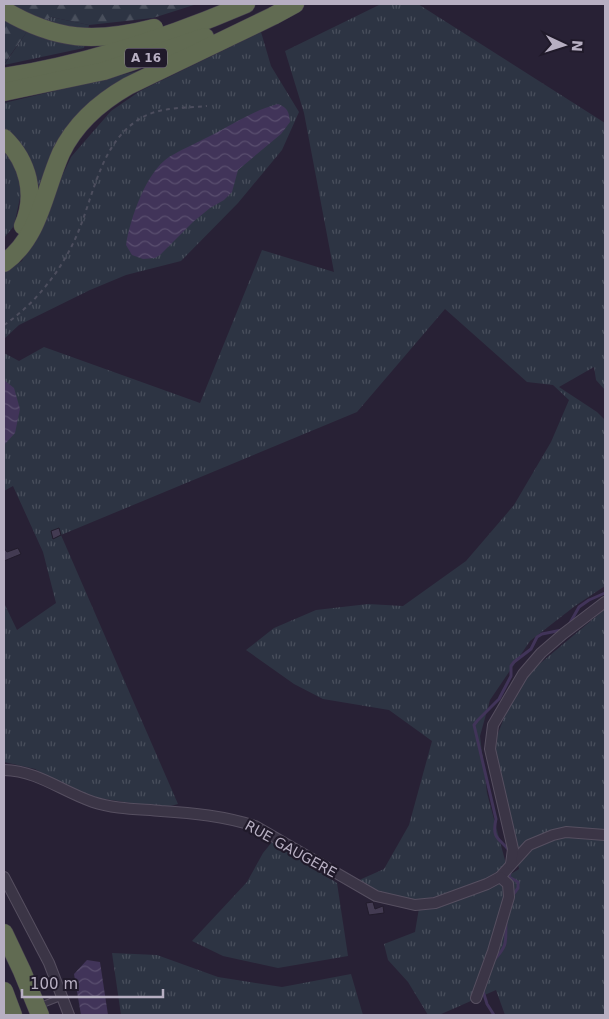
<svg xmlns="http://www.w3.org/2000/svg" width="609" height="1019" font-family="'DejaVu Sans',sans-serif">
<defs>
<pattern id="grass-tufts" width="24" height="20" patternUnits="userSpaceOnUse" patternTransform="scale(1.25)"><rect width="24" height="20" fill="#2d3443"/><path d="M3 7l-1-3M5 7V3M7 7l1-3M15 17l-1-3M17 17v-4M19 17l1-3" fill="none" stroke="#494f5c"/></pattern>
<pattern id="forest-firs" width="22" height="20" patternUnits="userSpaceOnUse" patternTransform="scale(1.25)"><rect width="22" height="20" fill="#2d3443"/><path d="M5 1l3.5 6h-7zM16 11l3.5 6h-7z" fill="#494f5c"/></pattern>
<pattern id="water-waves" width="16" height="10" patternUnits="userSpaceOnUse" patternTransform="scale(1.25)"><rect width="16" height="10" fill="#413459"/><path d="M0 5q4-4 8 0t8 0" fill="none" stroke="#5a4f6f"/></pattern>
</defs>
<rect width="100%" height="100%" fill="#282135"/>
<g fill="url(#grass-tufts)">
<path d="M381 4H418L605 123V390L596 380 594 367 559 387 597 412 605 420V586L575 606 530 641 490 700 480 736 487 793 506 864C500 869 494 874 488 878 473 887 427 901 411 900 392 899 373 891 357 881L384 869 409 825 432 741 389 710 323 699 294 684 246 650 274 628 316 610 368 604 403 606 466 561 514 505 551 442 569 400 553 385 527 382 445 309 357 412 61 535 178 804 163 808 105 799 74 792 35 769 4 762V603L17 630 56 603 43 552 13 486 4 491V353L19 361 44 347 200 403 262 250 334 272 304 113 285 51Z"/>
<polygon points="51,17 89,25 84,48 4,65 26,33"/>
<polygon points="261,32 271,66 299,112 282,150 238,203 181,261 126,275 90,290 19,325 4,339 4,272 22,261 71,157 111,111 140,91"/>
<polygon points="138,71 140,74 100,97 40,185 21,193 14,226 4,238 4,103"/>
<polygon points="605,609 605,1015 505,1015 496,990 439,1015 428,1015 408,982 388,960 384,944 415,932 419,908 448,903 482,892 519,869 495,753 496,738 504,718 521,685 537,666"/>
<polygon points="272,842 337,883 348,956 278,968 223,956 192,941 247,882 263,853"/>
<polygon points="112,953 157,955 218,977 282,987 351,974 363,1015 121,1015"/>
</g>
<polygon fill="url(#forest-firs)" points="4,4 197,4 153,18 89,25 51,17 26,33 4,64"/>
<g fill="url(#water-waves)">
<path d="M278 104C288 108 289 112 290 122L281 134 238 170 232 192 224 200 210 208 193 222 160 255 155 258 143 259 132 255 126 245C130 219 146 172 169 157 184 148 201 141 216 133 236 122 257 109 278 104Z"/>
<polygon points="4,380 14,388 20,409 15,433 4,445"/>
<polygon points="87,960 100,962 108,1015 81,1015 74,974"/>
</g>
<g fill="none" stroke-linecap="round" stroke-linejoin="round">
<g stroke="#413459" stroke-width="3">
<polyline points="570,623 579,607 589,600 605,593"/>
<path d="M510 852C501 838 491 841 496 819L474 725 477 721 499 699 511 676V666L514 662 531 649 537 637 542 634 562 630"/>
<polyline points="511,869 509,877 518,882 518,888 512,896"/>
<path d="M494 960C509 944 505 942 506 921"/>
<polyline points="483,991 487,1004 494,1015"/>
</g>
</g>
<g fill="#433b52" stroke="#221c2c">
<polygon points="59,528 61,535 53,539 51,531"/>
<polygon points="4,548 7,552 18,548 21,554 4,561"/>
<polygon points="373,902 375,909 383,906 384,913 369,915 366,903"/>
</g>
<g fill="none" stroke-linecap="round" stroke-linejoin="round">
<defs>
<polyline id="lane" points="44,1004 62,997"/>
<g id="street">
<path d="M4 770C38 771 61 791 93 802 114 809 138 809 161 811 193 813 224 816 255 826L376 896 415 905 435 903 487 884 500 877 529 845 553 835 566 832 605 835"/>
<polyline points="511,864 513,849 490,749 493,725 523,674 541,653 563,634 605,602"/>
<polyline points="4,877 49,963 69,1015"/>
<polyline points="476,998 493,951 509,897 508,884 500,877"/>
</g>
<g id="highway">
<path d="M4 10C56 41 95 43 154 28"/>
<path d="M4 77C87 64 169 37 246 4"/>
<polyline points="4,92 104,71 205,37"/>
<path d="M4 138C28 161 37 195 23 226"/>
<path d="M4 263C40 237 44 191 61 153 75 124 100 102 128 86L273 16 295 4"/>
<polyline points="4,933 22,971 40,1015"/>
<polyline points="4,991 13,1015"/>
</g>
</defs>
<use href="#lane" stroke="#564f60" stroke-width="7"/>
<use href="#street" stroke="#564f60" stroke-width="12"/>
<use href="#highway" stroke="#433c4d" stroke-width="19"/>
<path stroke="#4d4e5e" stroke-width="2" stroke-dasharray="4 4" stroke-linecap="butt" d="M4 325C35 304 61 271 76 237 94 197 100 140 143 117 161 107 186 108 207 106"/>
<use href="#lane" stroke="#3b3546" stroke-width="5"/>
<use href="#street" stroke="#3b3546" stroke-width="10"/>
<use href="#highway" stroke="#616b52" stroke-width="18"/>
</g>
<g text-anchor="middle" stroke-width="4.5" stroke-linejoin="round" paint-order="stroke">
<rect fill="#201a2a" stroke="#8a8294" stroke-width="1" x="125" y="48.5" width="42" height="19" rx="4"/>
<g font-size="12" font-weight="bold" fill="#b7afc2">
<text x="146" y="62">A 16</text>
</g>
<g font-size="14" fill="#b7afc2" stroke="#201a2a">
<text transform="translate(291 849) rotate(29)" y="5">RUE GAUGERE</text>
</g>
</g>
<rect width="609" height="1019" fill="none" stroke="#b7afc2" stroke-width="10"/>
<g transform="translate(564 45) rotate(94)" stroke="#201a2a" stroke-width="4" paint-order="stroke">
<path d="M0-4L9 19L0 12L-9 19Z" fill="#b7afc2"/>
<text y="-8" font-size="14" font-weight="bold" text-anchor="middle" fill="#b7afc2">N</text>
</g>
<path d="M22 989v8h141v-8" fill="none" stroke="#b7afc2" stroke-width="2.5"/>
<text x="30" y="989" font-size="15" fill="#b7afc2" stroke="#201a2a" stroke-width="4" paint-order="stroke">100 m</text>
</svg>
